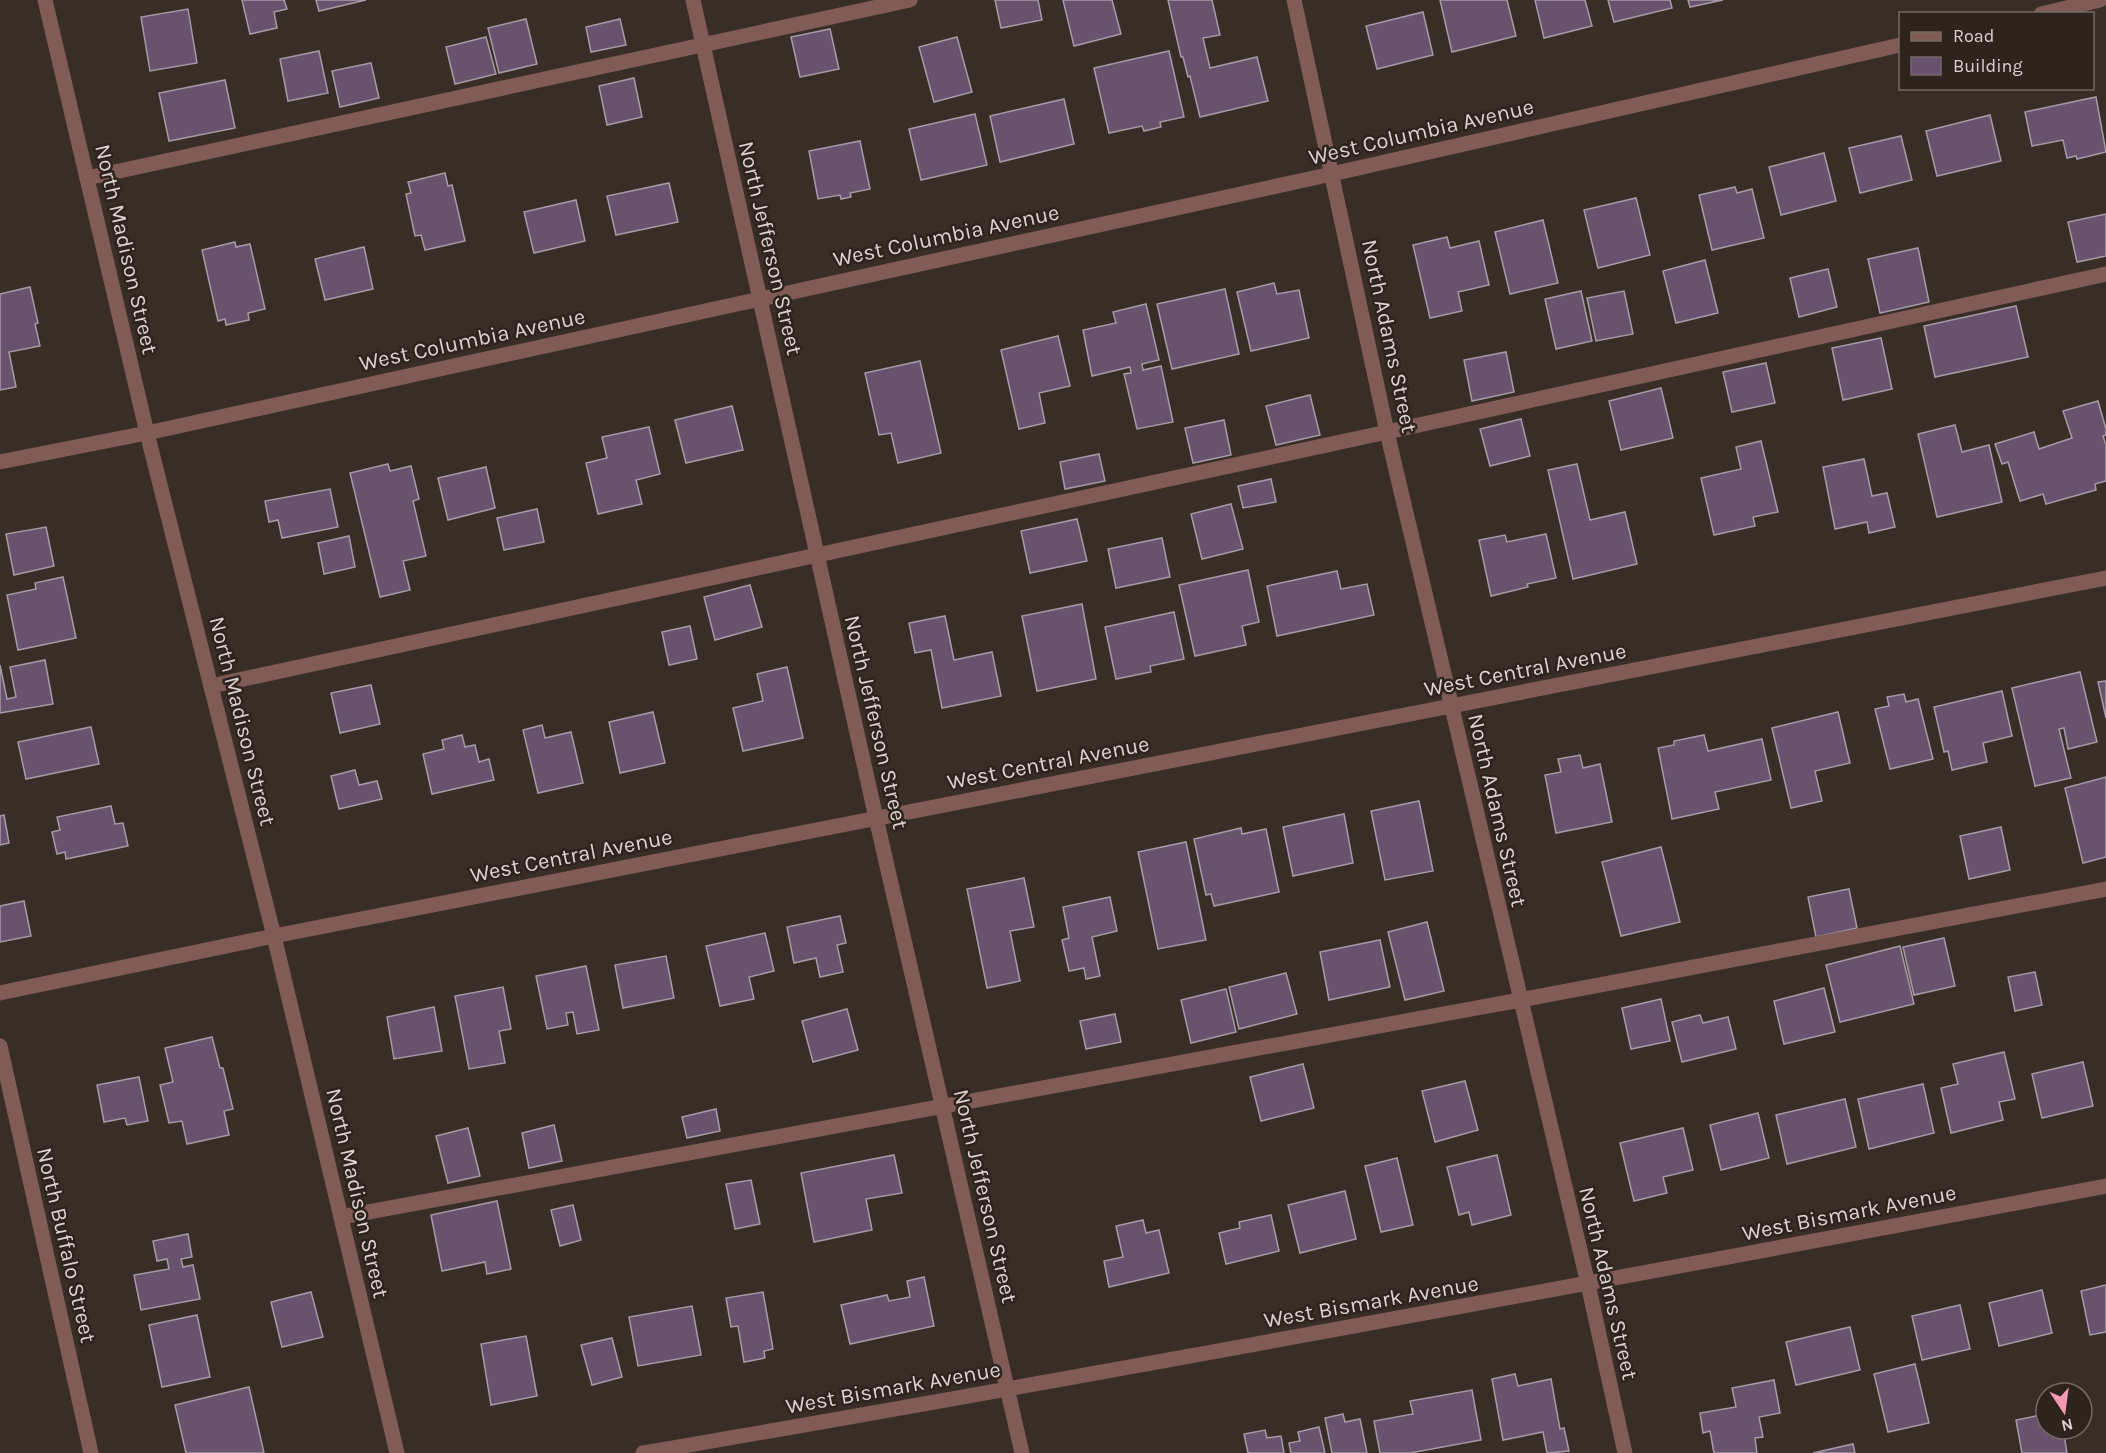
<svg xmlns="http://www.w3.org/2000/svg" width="2106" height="1453" font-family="Karla,sans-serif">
<rect width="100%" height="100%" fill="#392d28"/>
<g fill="#69526d" stroke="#a59ba6" stroke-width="1.5">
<polygon points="242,0 284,0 287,9 274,12 277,28 250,34"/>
<polygon points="316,0 366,0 319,11"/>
<polygon points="995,0 1038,0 1042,20 1001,28"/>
<polygon points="1063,0 1112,0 1121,34 1074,46"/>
<polygon points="1168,0 1212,0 1220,35 1203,38 1210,68 1257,57 1268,101 1200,117 1190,76 1188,77 1183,57 1181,57"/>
<polygon points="1440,0 1507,0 1516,36 1452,52"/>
<polygon points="1535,0 1585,0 1592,26 1544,38"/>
<polygon points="1608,0 1670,0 1672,8 1614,22"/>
<polygon points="1688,0 1723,0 1690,7"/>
<polygon points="188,9 197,63 150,71 141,17"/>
<polygon points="1423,12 1433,55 1377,69 1366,26"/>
<polygon points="526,19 537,64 499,73 488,28"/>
<polygon points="620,19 626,45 591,52 586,27"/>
<polygon points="830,29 839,69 800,77 791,37"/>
<polygon points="486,37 496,74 455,84 446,47"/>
<polygon points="957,37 972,92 934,102 919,47"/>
<polygon points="319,51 328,93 288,101 280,59"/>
<polygon points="1169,51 1184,117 1160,122 1161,127 1144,131 1142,126 1109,133 1094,68"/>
<polygon points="371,63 379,98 340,107 332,71"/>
<polygon points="634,78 642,117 607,125 599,86"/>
<polygon points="225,80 235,128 169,141 159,93"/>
<polygon points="2096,97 2106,152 2077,159 2076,156 2067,158 2063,140 2032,146 2025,112"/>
<polygon points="1064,99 1074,144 1000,162 990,116"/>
<polygon points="975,114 987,165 921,180 909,129"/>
<polygon points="1990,115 2001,161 1937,176 1926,131"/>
<polygon points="1901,136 1912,180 1860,193 1849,148"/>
<polygon points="860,141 870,189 850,193 851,197 841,199 840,195 818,199 809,151"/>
<polygon points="1824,153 1836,201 1781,215 1769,167"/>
<polygon points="445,173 448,186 452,185 465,241 425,250 421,235 415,236 406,194 411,193 408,182"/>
<polygon points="669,183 678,222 616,235 607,196"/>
<polygon points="1735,187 1737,193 1752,189 1764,238 1712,250 1699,195"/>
<polygon points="1636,198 1650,255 1598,268 1584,210"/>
<polygon points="576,200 585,241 534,253 524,212"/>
<polygon points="2106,214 2106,256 2077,262 2068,222"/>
<polygon points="1543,220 1558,283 1510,294 1495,232"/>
<polygon points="1447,237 1450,248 1479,241 1489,285 1458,292 1462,311 1430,318 1413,245"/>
<polygon points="235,242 236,247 250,244 265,309 248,313 249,320 226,325 225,319 218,321 202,250"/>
<polygon points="364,247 373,289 325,300 315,259"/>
<polygon points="1918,248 1929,302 1880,313 1868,259"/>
<polygon points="1705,260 1718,313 1676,323 1663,271"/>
<polygon points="1828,269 1837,307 1799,317 1790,278"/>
<polygon points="1274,283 1277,294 1299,290 1309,338 1251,351 1237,292"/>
<polygon points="30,287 38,323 35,324 40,346 9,352 16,387 0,390 0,294"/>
<polygon points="1225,289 1239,354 1172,369 1157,304"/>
<polygon points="1581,291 1592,341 1556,349 1545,299"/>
<polygon points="1624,291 1633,334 1596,341 1587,298"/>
<polygon points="1146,304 1159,360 1142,364 1143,370 1161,366 1173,422 1137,429 1124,374 1131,373 1130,367 1092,376 1083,330 1116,323 1113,312"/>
<polygon points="2016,306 2028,357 1935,377 1924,326"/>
<polygon points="1058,336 1070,386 1039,393 1045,423 1019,429 1001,350"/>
<polygon points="1881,338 1892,389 1843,400 1832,348"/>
<polygon points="1506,352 1514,392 1472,401 1464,360"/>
<polygon points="920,361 941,453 898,463 891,433 879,435 865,373"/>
<polygon points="1766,363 1775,403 1732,412 1723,372"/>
<polygon points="1661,388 1673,438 1621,450 1609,401"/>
<polygon points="1310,395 1320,435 1276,445 1266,406"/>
<polygon points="2098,401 2106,429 2106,435 2103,436 2106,445 2106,481 2095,484 2096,490 2046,504 2043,494 2020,501 2008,462 2002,464 1995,444 2034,432 2039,449 2072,438 2063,411"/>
<polygon points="732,406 743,450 686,463 675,420"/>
<polygon points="1521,419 1530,456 1490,466 1480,429"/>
<polygon points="1224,420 1231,455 1193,463 1185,428"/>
<polygon points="1955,425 1962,452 1989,445 2002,502 1937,517 1918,434"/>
<polygon points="649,427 660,474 636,480 642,504 598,514 586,463 607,458 602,437"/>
<polygon points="1761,441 1778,512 1753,517 1755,526 1714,535 1701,478 1741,469 1736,447"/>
<polygon points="1099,454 1105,481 1065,489 1060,462"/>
<polygon points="1864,459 1872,496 1887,493 1895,527 1869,533 1867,522 1835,529 1823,467"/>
<polygon points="388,464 390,471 411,466 419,499 413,501 426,556 403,561 410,590 380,597 350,473"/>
<polygon points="1577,464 1590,520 1625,512 1637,564 1573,579 1548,470"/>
<polygon points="486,467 495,508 448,520 438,478"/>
<polygon points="1271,479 1276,502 1243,508 1238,486"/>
<polygon points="330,489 338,527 282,538 278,520 269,522 265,501"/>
<polygon points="1231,504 1243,549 1202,559 1191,514"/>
<polygon points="537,509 544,542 504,550 497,518"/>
<polygon points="1077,519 1087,561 1030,573 1021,531"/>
<polygon points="46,527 54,566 14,575 6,534"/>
<polygon points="1546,534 1556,578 1527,584 1528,587 1491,596 1479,540 1505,535 1507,542"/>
<polygon points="349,536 355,567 324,574 318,543"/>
<polygon points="1162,538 1170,577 1116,588 1108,549"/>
<polygon points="1248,570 1259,622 1242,626 1246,645 1195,656 1179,585"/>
<polygon points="1337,571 1341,589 1367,584 1374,615 1277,636 1267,586"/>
<polygon points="63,577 76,638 18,650 7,595 36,589 35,583"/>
<polygon points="750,585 762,627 715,640 704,597"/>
<polygon points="1082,604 1096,679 1037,691 1022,616"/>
<polygon points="1174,612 1184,659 1150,666 1151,672 1116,679 1105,627"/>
<polygon points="945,616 954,660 992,652 1001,696 942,708 931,650 915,653 909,623"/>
<polygon points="690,626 697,659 669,665 662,632"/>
<polygon points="45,660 53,704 0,713 0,665 7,699 16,697 10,667"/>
<polygon points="787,667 803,738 743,751 733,708 763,701 757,674"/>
<polygon points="2080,672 2097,742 2068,749 2064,728 2059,729 2071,778 2035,786 2012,688"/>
<polygon points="2106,681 2106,718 2098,682"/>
<polygon points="371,685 380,724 340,733 331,693"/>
<polygon points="2002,691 2012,736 1983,743 1987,762 1952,770 1948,751 1944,752 1934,707"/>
<polygon points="1904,694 1906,702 1918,699 1933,759 1890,769 1875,709 1889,706 1887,697"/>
<polygon points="653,712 665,763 620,773 609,722"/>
<polygon points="1838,712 1850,763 1815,771 1822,801 1791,808 1772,728"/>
<polygon points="542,725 545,738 571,732 583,783 538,793 523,730"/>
<polygon points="91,727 99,764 26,779 18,742"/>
<polygon points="462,735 465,747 475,745 479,762 489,759 494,780 432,794 423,754 444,749 442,740"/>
<polygon points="1704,735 1708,751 1762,739 1771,780 1715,792 1719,809 1672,819 1658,748 1674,745 1674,741"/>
<polygon points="1580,755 1583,768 1600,764 1612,822 1556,833 1545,775 1561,772 1558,759"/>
<polygon points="355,770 359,785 377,781 382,799 339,809 331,776"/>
<polygon points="2106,777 2106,857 2083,863 2065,788"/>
<polygon points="1419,801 1433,871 1385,880 1371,811"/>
<polygon points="111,806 115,824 123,823 128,846 66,859 65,852 57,854 52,832 60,830 57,817"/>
<polygon points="1344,814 1353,863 1293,876 1283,827"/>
<polygon points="4,815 9,843 0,845 0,816"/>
<polygon points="2001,827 2010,870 1969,879 1960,836"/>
<polygon points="1241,828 1242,834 1266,829 1279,892 1214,906 1211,894 1206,895 1194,839"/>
<polygon points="1186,842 1206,940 1158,949 1138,852"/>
<polygon points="1661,847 1680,922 1621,936 1602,862"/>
<polygon points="1024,878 1034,927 1010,931 1020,981 987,988 967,889"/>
<polygon points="1849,889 1857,928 1816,937 1808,897"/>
<polygon points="1110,897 1117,931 1092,937 1100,976 1086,979 1084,968 1069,971 1062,940 1069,938 1063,907"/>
<polygon points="24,901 31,936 0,942 0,906"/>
<polygon points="840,916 846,943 837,945 843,972 820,977 816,958 794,963 787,927"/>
<polygon points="1427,922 1444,991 1405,1000 1388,932"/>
<polygon points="765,933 774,971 749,977 754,999 720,1006 706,946"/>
<polygon points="1944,938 1955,986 1914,995 1903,947"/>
<polygon points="1380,940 1390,987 1329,1000 1320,952"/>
<polygon points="1900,946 1914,1004 1840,1022 1826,965"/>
<polygon points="666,956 674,998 623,1008 615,965"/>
<polygon points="586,966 599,1030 577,1034 573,1012 566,1013 568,1025 547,1029 536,976"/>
<polygon points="2035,972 2042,1005 2015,1011 2008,977"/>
<polygon points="1286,973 1297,1014 1239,1029 1229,987"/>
<polygon points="503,987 511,1029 499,1031 505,1063 469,1069 455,996"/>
<polygon points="1824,988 1835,1032 1784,1044 1774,1001"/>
<polygon points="1226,989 1236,1032 1191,1043 1181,1000"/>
<polygon points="1661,999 1670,1041 1631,1049 1622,1008"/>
<polygon points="434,1007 442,1051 394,1059 387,1017"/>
<polygon points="847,1009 858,1050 813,1062 802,1021"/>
<polygon points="1115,1014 1121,1042 1086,1049 1080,1021"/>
<polygon points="1700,1015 1703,1023 1728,1017 1736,1049 1682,1062 1672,1022"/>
<polygon points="212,1037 220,1068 223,1068 233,1109 224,1111 229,1135 187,1144 182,1121 169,1123 160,1085 173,1082 165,1048"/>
<polygon points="2004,1052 2015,1099 1999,1102 2003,1120 1951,1133 1941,1088 1958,1084 1953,1064"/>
<polygon points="2083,1062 2093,1106 2042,1118 2032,1074"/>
<polygon points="1303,1064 1314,1108 1261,1121 1250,1077"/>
<polygon points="139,1077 148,1121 127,1125 125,1118 104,1122 97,1085"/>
<polygon points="1465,1081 1478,1130 1435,1142 1422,1091"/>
<polygon points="1923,1084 1934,1133 1869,1149 1858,1099"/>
<polygon points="1845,1099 1856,1147 1787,1164 1776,1115"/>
<polygon points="716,1109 720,1131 687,1138 682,1117"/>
<polygon points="1758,1113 1769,1158 1721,1170 1710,1125"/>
<polygon points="554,1125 562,1161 529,1168 522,1133"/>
<polygon points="468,1128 480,1176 448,1183 436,1136"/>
<polygon points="1683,1128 1693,1170 1663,1177 1667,1193 1634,1201 1620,1143"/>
<polygon points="894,1155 902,1193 866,1199 872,1230 814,1242 801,1173"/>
<polygon points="1497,1155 1511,1215 1472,1225 1469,1212 1459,1215 1447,1167"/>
<polygon points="1397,1158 1413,1225 1381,1232 1365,1166"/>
<polygon points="751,1180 760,1224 735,1229 726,1184"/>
<polygon points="1345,1191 1356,1239 1300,1253 1288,1205"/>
<polygon points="497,1201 511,1269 487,1274 485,1262 442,1271 431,1215"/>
<polygon points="573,1205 581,1240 560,1246 551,1210"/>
<polygon points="1271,1215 1279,1251 1226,1264 1219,1233 1240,1228 1239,1222"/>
<polygon points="1143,1220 1146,1233 1159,1230 1169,1273 1109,1287 1104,1261 1123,1257 1116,1226"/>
<polygon points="188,1234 192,1257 181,1259 183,1267 193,1265 200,1299 141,1310 134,1275 169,1269 167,1259 157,1261 153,1241"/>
<polygon points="924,1277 934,1326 850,1344 841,1305 887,1295 889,1301 910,1297 907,1281"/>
<polygon points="2106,1285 2106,1332 2090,1335 2081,1291"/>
<polygon points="2042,1290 2052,1333 1999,1346 1989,1303"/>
<polygon points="311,1292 323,1337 282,1347 271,1302"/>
<polygon points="763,1292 773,1349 764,1351 765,1358 744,1362 738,1326 731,1327 726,1298"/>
<polygon points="1960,1305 1970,1349 1922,1360 1912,1316"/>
<polygon points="692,1306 701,1355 638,1366 629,1317"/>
<polygon points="197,1315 210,1377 162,1387 149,1325"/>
<polygon points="1850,1327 1860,1370 1796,1385 1786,1342"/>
<polygon points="526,1336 537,1396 491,1405 481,1344"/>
<polygon points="612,1338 622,1377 592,1385 581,1345"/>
<polygon points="1915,1364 1929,1423 1888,1432 1874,1374"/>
<polygon points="1515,1374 1518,1386 1551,1379 1560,1429 1564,1428 1569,1451 1547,1453 1543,1432 1503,1440 1492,1379"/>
<polygon points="1774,1380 1780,1413 1759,1417 1763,1437 1755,1438 1757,1453 1714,1453 1710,1431 1703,1433 1700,1413 1736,1407 1732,1388"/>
<polygon points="249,1387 264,1453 186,1453 175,1405"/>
<polygon points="1472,1390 1481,1440 1410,1453 1380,1453 1374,1421 1413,1414 1410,1401"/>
<polygon points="1343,1414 1345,1422 1360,1419 1367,1453 1332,1453 1325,1418"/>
<polygon points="2046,1414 2046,1429 2063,1429 2067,1453 2022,1453 2016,1420"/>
<polygon points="1319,1427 1325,1453 1291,1453 1289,1443 1300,1441 1298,1432"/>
<polygon points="1265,1430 1267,1438 1281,1436 1284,1453 1248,1453 1244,1434"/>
<polygon points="1853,1444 1855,1453 1813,1453"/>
</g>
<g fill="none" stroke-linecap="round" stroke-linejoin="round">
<g stroke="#815c56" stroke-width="15">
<polyline points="87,178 910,0"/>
<polyline points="211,686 1387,432 2106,274"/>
<polyline points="341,1217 1520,1000 2106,889"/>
</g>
<g stroke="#815c56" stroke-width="15">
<polyline points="45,0 147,433 274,936 397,1453"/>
<polyline points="693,0 876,818 1022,1453"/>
<polyline points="1294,0 1387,432 1588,1284 1625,1453"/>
<polyline points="2041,14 2100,0"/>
<polyline points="0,462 147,433 1332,174 1900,45"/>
<polyline points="0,993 274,936 2106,578"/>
<polyline points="0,1046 91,1453"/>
<path d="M643 1453C1131 1369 1619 1278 2106 1186"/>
</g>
</g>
<g text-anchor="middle" stroke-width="5" stroke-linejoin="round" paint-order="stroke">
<g font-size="22" fill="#dbd3d0" stroke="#2f231e">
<text transform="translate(1421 131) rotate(-13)" y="8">West Columbia Avenue</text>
<text transform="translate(946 235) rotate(-12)" y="8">West Columbia Avenue</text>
<text transform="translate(771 248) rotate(77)" y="8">North Jefferson Street</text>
<text transform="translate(127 249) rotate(77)" y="8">North Madison Street</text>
<text transform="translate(1390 336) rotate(78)" y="8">North Adams Street</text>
<text transform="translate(472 339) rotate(-12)" y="8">West Columbia Avenue</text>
<text transform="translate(1525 669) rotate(-11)" y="8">West Central Avenue</text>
<text transform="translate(243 721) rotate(76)" y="8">North Madison Street</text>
<text transform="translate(877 722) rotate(77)" y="8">North Jefferson Street</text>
<text transform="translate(1048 762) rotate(-11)" y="8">West Central Avenue</text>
<text transform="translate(1498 810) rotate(77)" y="8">North Adams Street</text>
<text transform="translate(571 855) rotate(-11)" y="8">West Central Avenue</text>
<text transform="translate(358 1193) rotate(77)" y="8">North Madison Street</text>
<text transform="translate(986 1196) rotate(77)" y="8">North Jefferson Street</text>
<text transform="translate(1849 1212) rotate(-11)" y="8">West Bismark Avenue</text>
<text transform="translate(67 1245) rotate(77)" y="8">North Buffalo Street</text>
<text transform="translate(1609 1283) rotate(77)" y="8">North Adams Street</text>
<text transform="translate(1371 1301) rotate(-10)" y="8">West Bismark Avenue</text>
<text transform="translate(893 1387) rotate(-10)" y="8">West Bismark Avenue</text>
</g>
</g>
<rect x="1899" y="12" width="195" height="78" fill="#2f231e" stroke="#746965" stroke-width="1.5"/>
<rect x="1911" y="32" width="30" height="9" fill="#815c56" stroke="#746965" stroke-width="1.5"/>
<text x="1953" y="42" font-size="18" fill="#dbd3d0">Road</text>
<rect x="1911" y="57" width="30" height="18" fill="#69526d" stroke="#746965" stroke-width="1.5"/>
<text x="1953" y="72" font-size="18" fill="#dbd3d0">Building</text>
<g transform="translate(2064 1411) rotate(167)"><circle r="28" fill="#2f231e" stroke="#746965" stroke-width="1.5"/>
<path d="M0-4.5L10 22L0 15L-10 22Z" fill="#f29ab0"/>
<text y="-9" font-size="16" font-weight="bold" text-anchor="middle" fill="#dbd3d0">N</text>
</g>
</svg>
